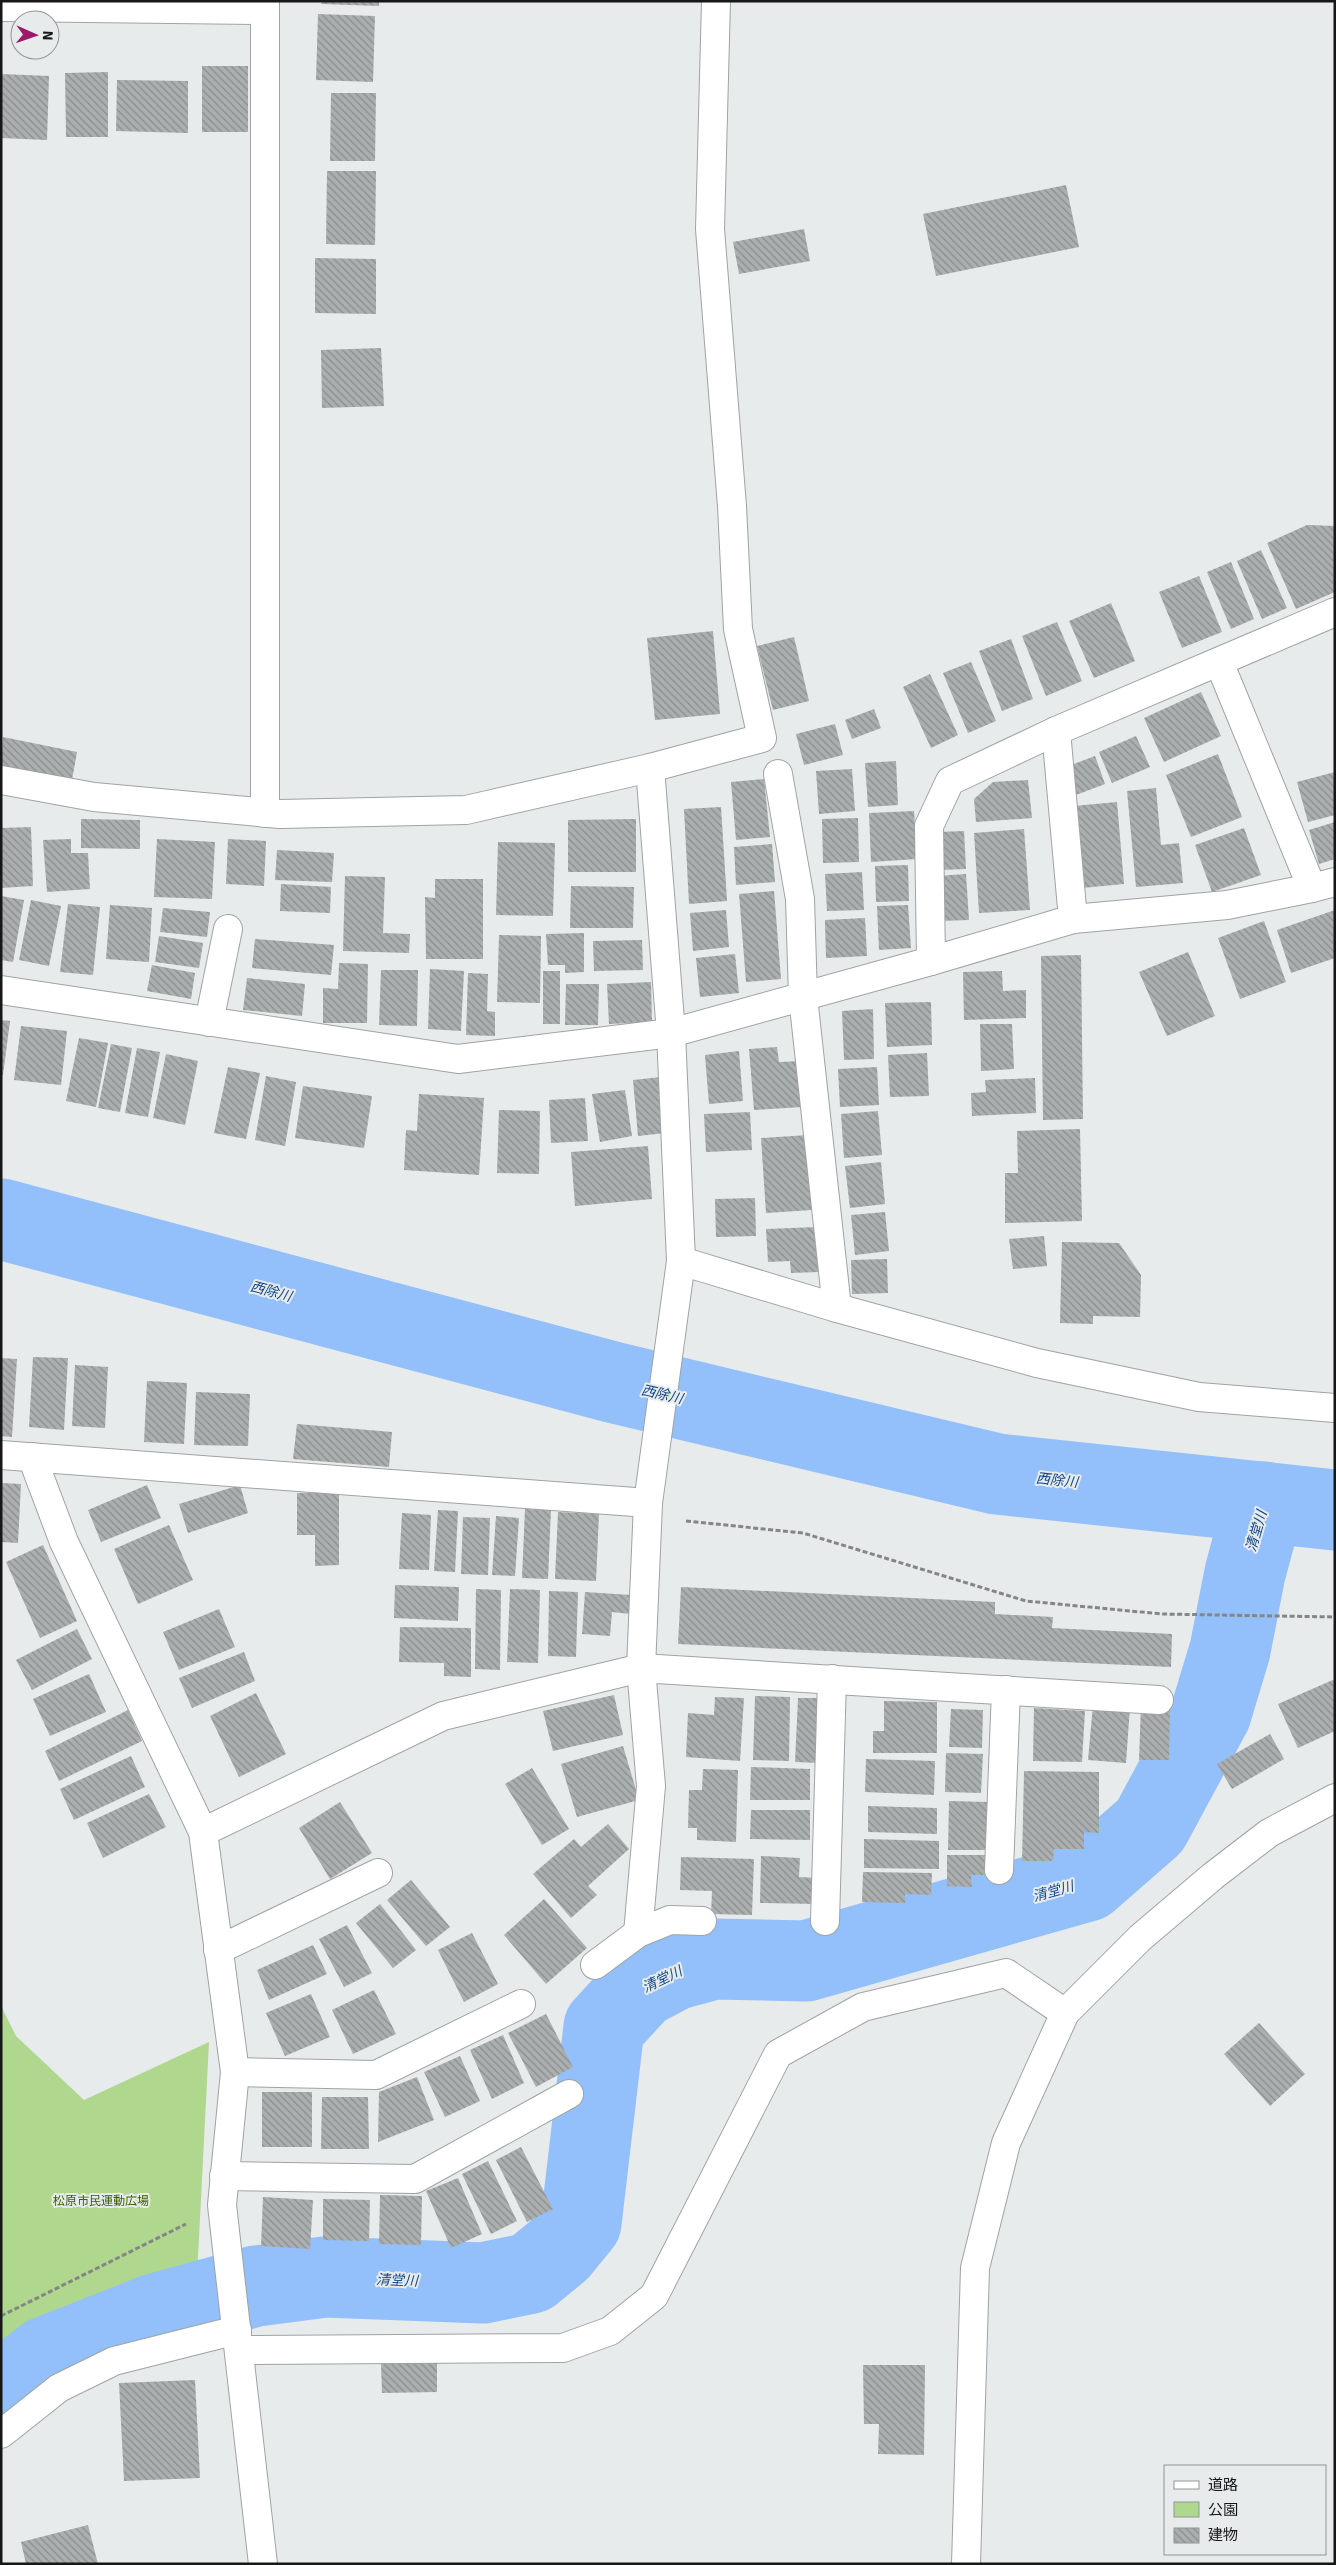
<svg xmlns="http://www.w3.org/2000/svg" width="1336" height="2565" font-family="Signika,'Noto Sans JP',sans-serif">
<defs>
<pattern id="building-back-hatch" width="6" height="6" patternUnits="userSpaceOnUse" patternTransform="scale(1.25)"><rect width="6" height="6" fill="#abafb0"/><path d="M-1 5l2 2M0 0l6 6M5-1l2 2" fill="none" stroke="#8a8d8e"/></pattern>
</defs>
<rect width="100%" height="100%" fill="#e7ebeb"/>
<polygon fill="#b0d78e" points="1,2006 16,2036 84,2100 209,2042 197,2277 39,2349 1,2376"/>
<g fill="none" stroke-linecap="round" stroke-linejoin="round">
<g stroke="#93bffb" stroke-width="81">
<polyline points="1,1219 612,1382 997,1474 1335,1510"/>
<polyline points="1,2392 46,2357 155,2314 256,2286 325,2277 483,2283 531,2273 559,2250 581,2223 604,2027 640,1988 674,1970 714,1959 806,1961 1087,1881 1150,1826 1211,1713 1230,1650 1245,1573 1264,1502"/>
</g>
</g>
<g fill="url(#building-back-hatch)">
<polygon points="322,1 379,1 379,6 321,4"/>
<polygon points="318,14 375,16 373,82 316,80"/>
<rect x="202" y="66" width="46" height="66"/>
<polygon points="108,72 108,137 66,137 65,73"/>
<polygon points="1,74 49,76 47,140 1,138"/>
<polygon points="117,80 188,81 188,133 116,131"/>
<polygon points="331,93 376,93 375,161 330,161"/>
<polygon points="327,171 376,171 375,245 326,244"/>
<polygon points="1066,185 1079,247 936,276 923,214"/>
<polygon points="804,229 810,261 739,274 733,242"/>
<polygon points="315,258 376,259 376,314 315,313"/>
<polygon points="381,348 384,406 322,408 321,350"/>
<polygon points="1307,525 1335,526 1335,592 1296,609 1267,543"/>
<polygon points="1261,550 1287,608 1262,619 1237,561"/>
<polygon points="1231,562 1254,619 1231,629 1207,572"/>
<polygon points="1199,576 1222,632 1182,648 1159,592"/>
<polygon points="1111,603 1135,661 1094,678 1069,621"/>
<polygon points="1057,622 1082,681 1046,696 1022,636"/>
<polygon points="713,631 720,714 655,720 647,638"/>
<polygon points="794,637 809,701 773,710 757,646"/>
<polygon points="1011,639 1033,699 1002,711 979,651"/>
<polygon points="971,662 996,721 968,733 943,673"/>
<polygon points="930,674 958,735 931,748 903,687"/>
<polygon points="1201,692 1221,736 1164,762 1144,718"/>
<polygon points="874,709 881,728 852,739 845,720"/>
<polygon points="835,724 843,755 804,765 796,734"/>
<polygon points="1136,736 1150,767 1112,783 1099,752"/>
<polygon points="3,737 77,752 72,780 1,766"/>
<polygon points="1218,754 1242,817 1191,837 1166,775"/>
<polygon points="1095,756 1105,784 1076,795 1066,767"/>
<polygon points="896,761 898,805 868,807 865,763"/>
<polygon points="852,769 855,811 819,814 816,771"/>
<polygon points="1335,772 1335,815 1308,822 1297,782"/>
<polygon points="764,779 770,837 736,840 731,782"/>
<polygon points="1028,780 1032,818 976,822 974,799 993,782"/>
<polygon points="1156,788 1161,845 1179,843 1183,883 1136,887 1127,791"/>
<polygon points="1117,802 1124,884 1082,888 1074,806"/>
<polygon points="721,807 727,901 689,904 684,809"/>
<polygon points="914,811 917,859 871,862 869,813"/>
<polygon points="858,818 859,862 823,863 822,819"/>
<polygon points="81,819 140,820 140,849 81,848"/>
<polygon points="636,819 636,872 568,872 568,820"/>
<polygon points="1335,822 1335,859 1319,864 1309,830"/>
<polygon points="31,827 33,886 1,888 1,828"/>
<polygon points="1244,828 1261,875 1212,892 1195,845"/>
<polygon points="1024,829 1030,910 979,913 974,833"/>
<polygon points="964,831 966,869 940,870 938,832"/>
<polygon points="71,839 71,853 88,853 90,889 47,892 43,840"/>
<polygon points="157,839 215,842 212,899 154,897"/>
<polygon points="228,839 266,841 264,886 226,884"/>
<polygon points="498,842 555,843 553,916 496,915"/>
<polygon points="772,844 775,882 736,885 734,847"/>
<polygon points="277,850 334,853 332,882 275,880"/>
<polygon points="908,865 909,901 876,902 875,866"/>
<polygon points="862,872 864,910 827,911 825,874"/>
<polygon points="966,874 969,920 940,921 937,876"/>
<polygon points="345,876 385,877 383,933 410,934 409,953 343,951"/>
<polygon points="435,879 483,879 483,959 426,959 425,897 435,898"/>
<polygon points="281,884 331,887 330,913 280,911"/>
<polygon points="571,886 634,887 633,928 570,928"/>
<polygon points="774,891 781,979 746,982 739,894"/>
<polygon points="1,896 24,900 13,962 1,960"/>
<polygon points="31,900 61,906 49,966 19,960"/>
<polygon points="68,904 100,907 93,975 60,972"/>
<polygon points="110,905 152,908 149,962 106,959"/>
<polygon points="908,905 911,948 879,950 877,906"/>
<polygon points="163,908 210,912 207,937 160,932"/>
<polygon points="726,910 729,947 693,951 690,913"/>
<polygon points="1335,910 1335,958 1291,973 1277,930"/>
<polygon points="865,918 867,956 826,958 825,920"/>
<polygon points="1264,921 1286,982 1240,999 1218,938"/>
<polygon points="584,933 584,972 565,973 565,965 548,965 546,934"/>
<polygon points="499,935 541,936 540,1003 497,1002"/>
<polygon points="159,936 203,943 199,968 155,962"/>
<polygon points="255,939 334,945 331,975 252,968"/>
<polygon points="642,940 643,970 594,971 593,941"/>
<polygon points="1188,952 1215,1016 1167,1036 1139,972"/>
<polygon points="735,954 739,993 700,997 696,958"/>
<polygon points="1081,955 1083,1119 1043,1120 1041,956"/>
<polygon points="339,963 368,964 367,1023 323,1023 323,988 338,989"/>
<polygon points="152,965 195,973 191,999 147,991"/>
<polygon points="430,969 464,971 461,1031 428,1029"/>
<polygon points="381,970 418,970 417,1026 379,1025"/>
<rect x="543" y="971" width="17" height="53"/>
<polygon points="1002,971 1003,991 1026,990 1026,1018 964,1020 963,972"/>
<polygon points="468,973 488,974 487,1011 495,1012 495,1036 466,1035"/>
<polygon points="247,978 305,984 302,1016 243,1010"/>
<polygon points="651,982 652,1022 609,1024 607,984"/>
<polygon points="566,984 599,984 598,1025 565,1025"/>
<polygon points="931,1002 932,1045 887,1047 885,1003"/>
<polygon points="873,1009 874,1059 844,1060 842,1011"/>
<polygon points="1,1020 10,1021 3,1075 1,1075"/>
<polygon points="980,1024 1012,1024 1014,1069 981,1071"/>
<polygon points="21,1026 67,1031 61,1085 14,1080"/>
<polygon points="79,1038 108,1043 96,1107 66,1101"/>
<polygon points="111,1044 132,1048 120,1112 98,1108"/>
<polygon points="777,1047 779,1062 800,1061 802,1107 754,1110 749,1049"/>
<polygon points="137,1048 160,1052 148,1117 125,1113"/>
<polygon points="739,1051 743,1101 709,1104 705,1055"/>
<polygon points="927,1053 929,1096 890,1097 888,1055"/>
<polygon points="166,1054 198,1061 185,1125 153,1118"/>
<polygon points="228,1067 260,1073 246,1139 214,1133"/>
<polygon points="877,1067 879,1105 840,1107 838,1069"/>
<polygon points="266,1076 296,1082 285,1146 255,1140"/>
<polygon points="661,1077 666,1133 638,1136 633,1080"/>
<polygon points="1035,1078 1036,1113 972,1116 971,1093 986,1092 985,1080"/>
<polygon points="303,1086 372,1096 364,1148 295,1138"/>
<polygon points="625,1090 632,1136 600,1142 592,1094"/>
<polygon points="419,1094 484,1098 479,1175 404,1170 406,1130 417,1131"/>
<polygon points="585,1098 588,1141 551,1143 549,1100"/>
<polygon points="499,1110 540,1111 539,1174 497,1173"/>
<polygon points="878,1111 882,1155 844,1158 841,1114"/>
<polygon points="750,1112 752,1150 706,1152 704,1114"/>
<polygon points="1080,1129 1082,1221 1005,1223 1005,1173 1018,1173 1017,1131"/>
<polygon points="808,1135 812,1210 766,1213 761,1138"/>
<polygon points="648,1146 652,1199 575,1206 571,1152"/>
<polygon points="881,1162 885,1204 850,1208 845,1166"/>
<polygon points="755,1198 756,1236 716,1237 715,1199"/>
<polygon points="885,1212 889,1251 855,1255 851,1215"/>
<polygon points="817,1227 819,1272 791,1273 790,1261 768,1262 766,1229"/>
<polygon points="1044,1236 1047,1266 1013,1269 1009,1239"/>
<polygon points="1062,1242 1119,1243 1141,1275 1140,1317 1093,1316 1093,1324 1060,1323"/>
<polygon points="887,1259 888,1293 852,1294 851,1260"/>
<polygon points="33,1357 68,1358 64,1430 29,1427"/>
<polygon points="1,1358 17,1359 12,1437 1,1436"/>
<polygon points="75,1365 108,1367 105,1428 72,1426"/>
<polygon points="147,1381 187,1383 184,1444 144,1442"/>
<polygon points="196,1392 250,1394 248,1446 194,1445"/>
<polygon points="297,1424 392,1432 389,1467 293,1459"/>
<polygon points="1,1483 21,1484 18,1543 1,1542"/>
<polygon points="147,1485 161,1518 101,1542 88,1510"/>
<polygon points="240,1485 248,1513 188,1533 179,1504"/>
<polygon points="297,1493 339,1493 339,1565 315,1566 315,1535 297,1535"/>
<polygon points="525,1509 551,1510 548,1579 522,1578"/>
<polygon points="438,1510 458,1511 455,1572 434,1571"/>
<polygon points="558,1512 599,1514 596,1581 555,1579"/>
<polygon points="402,1513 431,1515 429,1570 399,1569"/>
<polygon points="496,1516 519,1518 515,1576 492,1575"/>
<polygon points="463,1517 490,1518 488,1575 461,1574"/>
<polygon points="169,1525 193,1580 138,1604 114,1549"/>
<polygon points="43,1545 77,1621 40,1638 6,1562"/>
<polygon points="395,1585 459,1587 458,1621 394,1618"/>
<polygon points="681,1587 995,1602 995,1614 1053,1617 1052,1628 1172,1634 1171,1667 678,1644"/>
<polygon points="476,1589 501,1590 500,1670 475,1669"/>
<polygon points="510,1589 540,1590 538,1663 507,1662"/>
<polygon points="549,1591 578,1592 576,1657 548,1656"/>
<polygon points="585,1592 631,1595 630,1614 612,1612 610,1636 582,1634"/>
<polygon points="219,1609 235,1647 179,1670 163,1632"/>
<polygon points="400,1627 471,1628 471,1677 444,1676 444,1663 399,1662"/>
<polygon points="77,1629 92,1659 32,1690 16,1660"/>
<polygon points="244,1652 255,1681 192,1708 179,1678"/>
<polygon points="89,1674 106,1712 50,1736 33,1699"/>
<polygon points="1335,1679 1335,1731 1298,1748 1278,1704"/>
<polygon points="256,1693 286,1754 239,1777 210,1716"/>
<polygon points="614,1695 623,1735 553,1751 543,1711"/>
<polygon points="755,1696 790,1697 789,1761 753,1760"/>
<polygon points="715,1697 744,1698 740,1761 686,1757 688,1713 714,1715"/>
<polygon points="798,1698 823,1698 820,1763 795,1762"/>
<polygon points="884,1701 937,1702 937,1753 873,1753 873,1731 884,1731"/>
<polygon points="1093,1705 1130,1707 1126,1763 1088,1760"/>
<polygon points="1141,1705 1170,1706 1169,1760 1139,1760"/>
<polygon points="1034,1708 1085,1711 1082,1762 1033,1761"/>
<polygon points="951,1709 983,1710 982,1748 949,1747"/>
<polygon points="128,1710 142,1741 59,1781 45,1751"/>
<polygon points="1270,1734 1284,1759 1232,1789 1217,1764"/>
<polygon points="623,1746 639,1800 577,1817 561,1764"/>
<polygon points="946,1753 983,1754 981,1793 945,1792"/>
<polygon points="131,1756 145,1787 74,1820 60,1789"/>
<polygon points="866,1759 935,1761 934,1795 865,1792"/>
<polygon points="751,1767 810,1769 810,1800 750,1800"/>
<polygon points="532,1768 569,1829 542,1845 505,1784"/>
<polygon points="703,1769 738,1770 736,1842 697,1840 697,1828 688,1828 689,1790 702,1790"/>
<polygon points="1024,1771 1099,1772 1099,1833 1084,1832 1084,1849 1054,1849 1053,1861 1022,1861"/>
<polygon points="149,1794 166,1827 103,1858 87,1823"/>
<polygon points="949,1801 989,1802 988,1850 948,1850"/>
<polygon points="340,1802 372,1853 330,1879 299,1828"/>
<polygon points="868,1806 937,1808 937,1834 868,1832"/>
<polygon points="751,1810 810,1810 810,1840 750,1839"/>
<polygon points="608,1824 629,1849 588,1886 597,1895 571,1918 533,1874 574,1839 581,1847"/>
<polygon points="864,1839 939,1841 939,1869 864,1868"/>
<polygon points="947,1855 986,1855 986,1875 971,1875 972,1887 947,1886"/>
<polygon points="761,1856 800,1858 799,1877 819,1878 818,1904 760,1903"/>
<polygon points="681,1857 754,1859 752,1915 711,1914 712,1891 680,1890"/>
<polygon points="863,1872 932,1873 931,1895 905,1894 905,1903 862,1902"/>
<polygon points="411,1880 450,1927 426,1946 387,1900"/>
<polygon points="544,1899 587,1948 546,1984 504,1935"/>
<polygon points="380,1904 416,1950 393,1968 356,1923"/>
<polygon points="347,1925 372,1973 344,1987 319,1939"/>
<polygon points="472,1933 498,1984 464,2002 438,1950"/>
<polygon points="313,1945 327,1974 269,2000 257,1970"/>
<polygon points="374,1990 396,2034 353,2054 332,2010"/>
<polygon points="311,1994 330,2037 285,2056 266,2013"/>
<polygon points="546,2014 573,2067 536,2087 508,2033"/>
<polygon points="1259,2023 1305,2074 1270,2106 1224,2054"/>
<polygon points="503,2035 524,2083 492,2099 470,2050"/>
<polygon points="460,2056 480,2101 445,2117 424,2072"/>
<polygon points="417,2077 434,2120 378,2142 379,2092"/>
<rect x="262" y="2092" width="50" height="55"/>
<polygon points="322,2097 368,2097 369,2149 321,2149"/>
<polygon points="521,2147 553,2209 527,2222 496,2160"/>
<polygon points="488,2161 517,2221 491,2234 462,2174"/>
<polygon points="458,2178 482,2234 451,2248 426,2191"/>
<polygon points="380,2195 422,2196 421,2245 379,2244"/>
<polygon points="263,2197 313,2200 310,2249 261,2246"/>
<polygon points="323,2199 370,2200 369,2241 323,2240"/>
<polygon points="437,2363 437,2392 382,2393 381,2364"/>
<polygon points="863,2365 925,2365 924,2455 878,2454 879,2424 864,2424"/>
<polygon points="195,2380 200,2478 124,2481 119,2383"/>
<polygon points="88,2525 98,2564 26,2564 21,2542"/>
</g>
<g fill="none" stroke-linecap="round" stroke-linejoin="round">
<defs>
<g id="minor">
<polyline points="265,1 265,813"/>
<polyline points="1,7 265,10"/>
<polyline points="1219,662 1312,888"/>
<polyline points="1056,731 1073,919"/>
<polyline points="650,768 671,1033 681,1261"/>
<polyline points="778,774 800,899 803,997 837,1308"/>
<polyline points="1,780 94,797 280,814 466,810 650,768 762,738 738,629 732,506 710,229 716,1"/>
<polyline points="931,961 929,826 950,781 1056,731 1335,612"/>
<polyline points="1,990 458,1059 671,1033 931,961 1073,919 1227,905 1312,888 1335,882"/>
<polyline points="209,1022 228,929"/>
<polyline points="1,1455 648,1503 681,1261 837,1308 1037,1363 1199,1397 1335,1408"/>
<polyline points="32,1457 64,1542 203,1832 235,2072 222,2205 263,2564"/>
<polyline points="203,1832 443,1716 641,1668 648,1503"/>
<polyline points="999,1870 1006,1690"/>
<polyline points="825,1921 832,1679"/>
<polyline points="638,1933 651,1786 641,1668 1159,1700"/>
<polyline points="218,1950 378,1873"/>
<polyline points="595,1965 638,1933 670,1920 702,1921"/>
<polyline points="235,2072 376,2075 521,2004"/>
<polyline points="224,2176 415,2179 569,2094"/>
<polyline points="240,2350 563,2348 610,2331 654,2296 778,2054 863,2007 1006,1973 1065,2013"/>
<polyline points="1,2434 59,2388 114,2361 237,2330"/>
<polyline points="966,2564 975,2268 1006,2143 1065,2013 1140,1938 1213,1876 1269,1833 1335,1798"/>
</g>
</defs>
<use href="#minor" stroke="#9fa3a3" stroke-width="30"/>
<g stroke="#848686" stroke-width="3" stroke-dasharray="5 2.5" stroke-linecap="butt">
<polyline points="686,1521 803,1533 1026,1601 1162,1614 1335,1617"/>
<polyline points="1,2316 186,2224"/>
</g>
<use href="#minor" stroke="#fff" stroke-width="28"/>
</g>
<g text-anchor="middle" stroke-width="4" stroke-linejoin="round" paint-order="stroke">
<g font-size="12" fill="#396000" stroke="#e7ebeb">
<text x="101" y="2205">松原市民運動広場</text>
</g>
<g font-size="14" font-style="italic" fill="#124789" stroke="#e7ebeb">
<text transform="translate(271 1291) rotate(15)" y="5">西除川</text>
<text transform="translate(662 1394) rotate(13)" y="5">西除川</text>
<text transform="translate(1057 1480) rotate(6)" y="5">西除川</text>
<text transform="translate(1256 1531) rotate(-74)" y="5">清堂川</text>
<text transform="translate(1053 1891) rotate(-16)" y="5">清堂川</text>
<text transform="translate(662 1979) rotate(-26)" y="5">清堂川</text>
<text transform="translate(397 2280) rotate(2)" y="5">清堂川</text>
</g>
</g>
<rect width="1336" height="2565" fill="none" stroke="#161717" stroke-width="5"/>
<rect x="1164" y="2465" width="162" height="90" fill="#e7ebeb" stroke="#939696"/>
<rect x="1174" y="2481" width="25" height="8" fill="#ffffff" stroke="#939696"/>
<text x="1208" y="2490" font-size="15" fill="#161717">道路</text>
<rect x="1174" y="2502" width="25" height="15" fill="#b0d78e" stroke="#939696"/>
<text x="1208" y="2515" font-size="15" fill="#161717">公園</text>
<rect x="1174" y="2528" width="25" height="15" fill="url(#building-back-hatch)" stroke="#939696"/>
<text x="1208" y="2540" font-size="15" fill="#161717">建物</text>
<g transform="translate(35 35) rotate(92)"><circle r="24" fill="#e7ebeb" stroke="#939696"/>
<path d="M0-4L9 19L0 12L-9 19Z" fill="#9e1969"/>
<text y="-8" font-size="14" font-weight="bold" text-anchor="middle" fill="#161717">N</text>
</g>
</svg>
